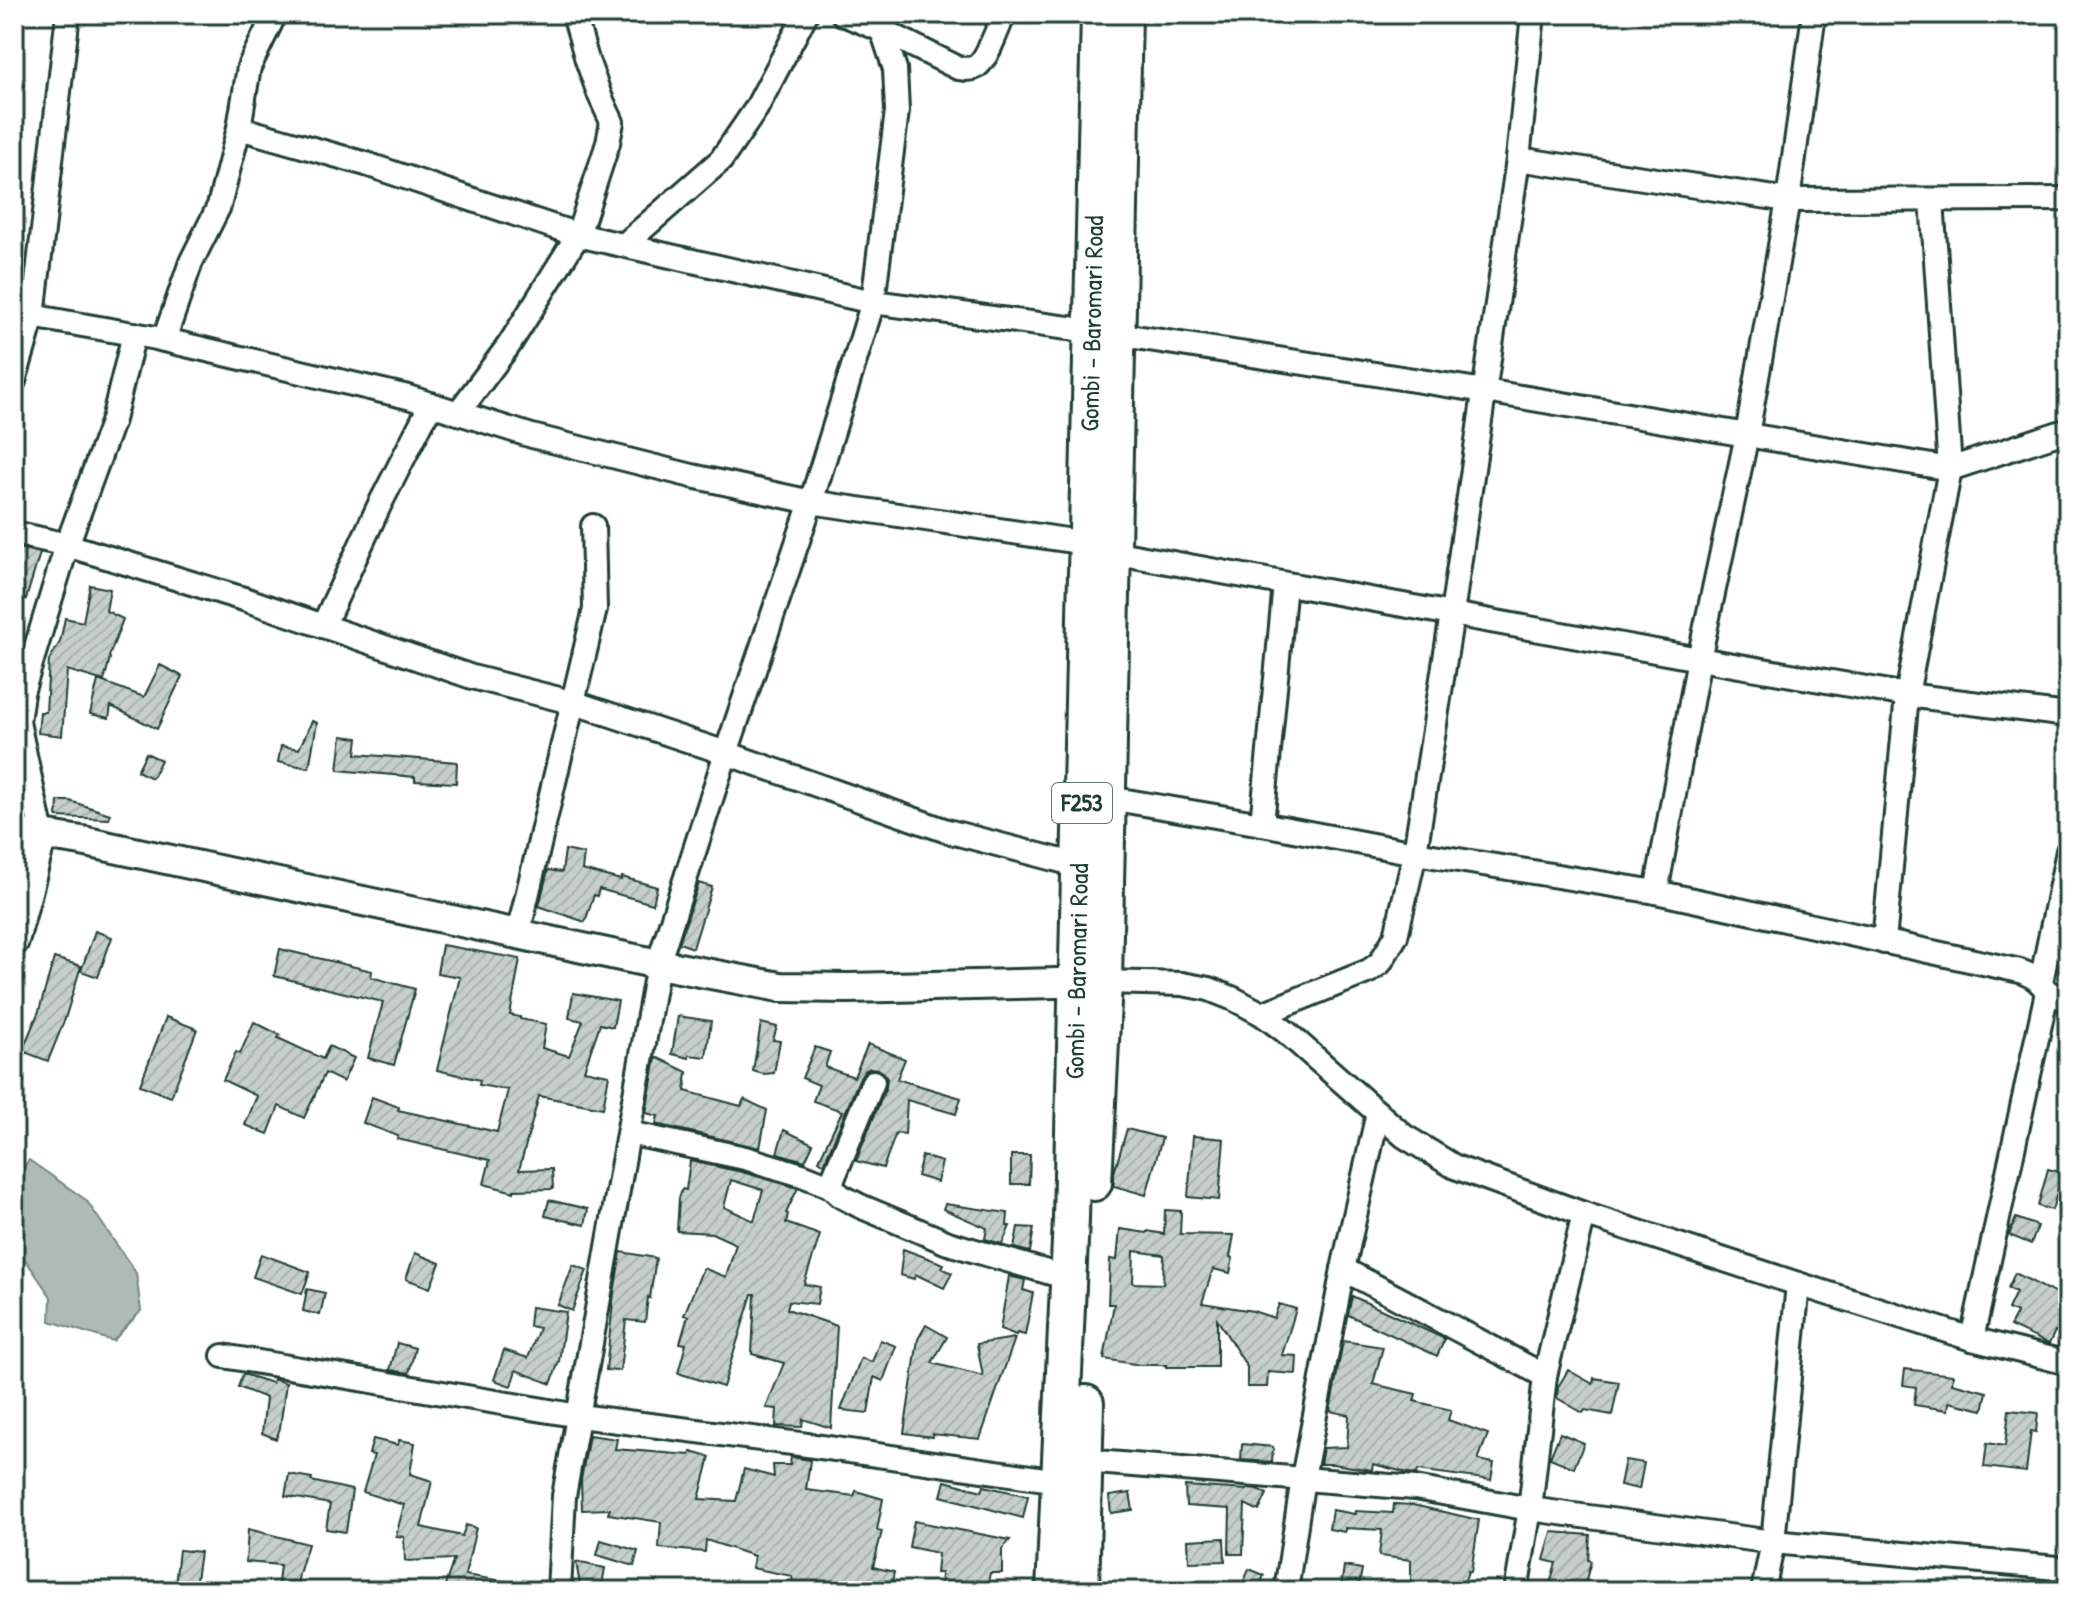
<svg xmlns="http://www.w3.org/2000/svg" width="2082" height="1605" font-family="'Patrick Hand',sans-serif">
<defs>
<pattern id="building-hatch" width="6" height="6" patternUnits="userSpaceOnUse" patternTransform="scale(2)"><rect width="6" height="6" fill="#c7cfcc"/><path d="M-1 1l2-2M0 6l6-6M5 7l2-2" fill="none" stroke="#aab3b0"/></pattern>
</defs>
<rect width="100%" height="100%" fill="#fff"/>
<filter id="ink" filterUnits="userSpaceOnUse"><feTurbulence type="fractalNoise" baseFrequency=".0125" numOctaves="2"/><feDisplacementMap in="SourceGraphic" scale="16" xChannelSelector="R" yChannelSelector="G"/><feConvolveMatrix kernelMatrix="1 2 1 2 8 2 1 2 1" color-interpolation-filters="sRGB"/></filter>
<g filter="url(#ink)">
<polygon fill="#afbab7" stroke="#758883" stroke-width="2" points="29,1160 86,1200 136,1273 141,1311 113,1341 50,1321 51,1297 14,1243 14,1179"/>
<g fill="url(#building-hatch)" stroke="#1f3d34" stroke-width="2" fill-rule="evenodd">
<polygon points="14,547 40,553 26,599 14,595"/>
<polygon points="90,585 110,589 106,611 123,619 109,657 110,658 104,681 67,670 62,736 38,733 40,712 46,712 49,660 60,642 65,618 83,622"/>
<polygon points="160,665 182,676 157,729 111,706 109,718 90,714 98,680 144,697"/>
<polygon points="312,721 317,723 309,768 278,762 281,746 299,749"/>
<polygon points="342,736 358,738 356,754 457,762 456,783 415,781 415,777 338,770"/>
<polygon points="146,753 161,760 152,778 137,771"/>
<polygon points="58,801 70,801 110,814 109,819 57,817"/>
<polygon points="565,850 584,854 582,870 621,880 622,877 657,887 653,904 599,889 597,896 594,895 585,922 539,906 548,870 562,872"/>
<polygon points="699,883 712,887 693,948 679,943"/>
<polygon points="95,931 112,937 98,977 81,971"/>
<polygon points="442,945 520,959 510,1015 520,1017 520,1019 546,1024 542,1048 569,1056 583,1021 569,1018 573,993 618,1001 613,1027 600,1024 584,1070 609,1075 603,1108 539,1096 519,1170 552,1169 553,1189 514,1190 514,1192 484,1184 490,1160 397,1139 398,1136 363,1123 372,1097 399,1107 398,1110 497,1132 508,1090 479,1085 480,1080 437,1070 460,977 437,973"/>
<polygon points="280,949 372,971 371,977 415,989 394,1065 368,1058 383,1002 274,976"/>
<polygon points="54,958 81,966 65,1019 48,1061 22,1051 39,1011"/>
<polygon points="678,1016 711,1021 706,1057 689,1055 689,1058 672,1054"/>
<polygon points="166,1017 197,1029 171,1097 140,1085"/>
<polygon points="254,1022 280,1035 278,1038 323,1059 329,1046 354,1058 343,1082 325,1073 304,1118 279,1106 268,1134 245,1125 257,1096 223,1080 236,1052 240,1054"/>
<polygon points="761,1023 777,1027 773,1040 780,1041 774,1073 763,1074 753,1071"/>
<polygon points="868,1044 905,1059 897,1079 961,1098 956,1114 907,1100 905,1134 896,1133 883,1168 856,1161 886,1087 887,1079 884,1073 878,1069 870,1068 864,1071 860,1077 824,1164 819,1160 842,1111 813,1101 819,1085 802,1078 815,1047 830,1052 825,1067 854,1077"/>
<polygon points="656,1057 687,1072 685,1091 741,1106 744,1099 767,1110 760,1148 656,1124 658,1116 646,1113"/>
<polygon points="1127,1129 1162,1138 1146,1195 1114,1186 1114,1173"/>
<polygon points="784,1130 813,1144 805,1161 777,1153"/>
<polygon points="1193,1136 1224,1139 1219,1200 1188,1197"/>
<polygon points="1011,1155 1030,1155 1029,1184 1011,1184"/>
<polygon points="922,1156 942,1162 937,1182 917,1176"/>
<path d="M690 1161 742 1172 798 1188 786 1213 788 1214 786 1223 820 1235 804 1284 820 1287 817 1304 789 1301 787 1309 837 1326 831 1428 803 1419 802 1427 776 1426 777 1409 766 1408 784 1363 752 1354 755 1294H752L723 1387 678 1373 686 1344 680 1343 688 1316 684 1315 703 1268 726 1277 736 1244 712 1233 677 1231 679 1198 682 1189 686 1190ZM731 1180 763 1190 754 1221 724 1207Z"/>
<polygon points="2048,1169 2068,1174 2068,1193 2058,1190 2052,1210 2038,1206"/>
<polygon points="549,1200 588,1209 585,1225 545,1216"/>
<polygon points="945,1204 1008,1213 1007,1226 1010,1226 1002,1244 985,1239 987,1228 943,1209"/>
<path d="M1165 1210 1181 1211 1180 1234 1234 1235 1230 1257 1233 1258 1230 1273 1213 1269 1202 1303 1253 1311 1274 1318 1279 1304 1296 1309 1282 1355 1297 1356 1296 1374 1268 1372 1267 1387H1247V1367L1217 1319V1367H1166V1365H1140L1104 1359 1114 1304H1108L1110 1259 1117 1260 1120 1229 1147 1233 1148 1231 1164 1234ZM1134 1251 1164 1255 1163 1284 1133 1283Z"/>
<polygon points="2016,1218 2038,1226 2031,1244 2009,1235"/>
<polygon points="1018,1227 1034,1228 1030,1252 1014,1248"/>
<polygon points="903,1249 944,1264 942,1268 952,1273 944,1288 915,1274 914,1279 900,1275"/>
<polygon points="621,1252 656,1258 650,1298 648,1297 645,1322 626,1320 620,1371 606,1370 614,1293"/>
<polygon points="415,1253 440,1263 430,1288 406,1279"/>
<polygon points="261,1254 310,1272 302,1294 253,1277"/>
<polygon points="573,1265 587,1270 572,1311 558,1305"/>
<polygon points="2015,1273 2068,1300 2068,1310 2058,1332 2055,1331 2049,1344 2010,1326 2017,1313 2008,1309 2016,1292 2008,1288"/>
<polygon points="1009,1276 1025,1280 1023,1290 1033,1293 1025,1335 1017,1333 1016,1335 1000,1329"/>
<polygon points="307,1289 325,1293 320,1315 303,1311"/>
<polygon points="1352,1296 1445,1339 1437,1356 1348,1315"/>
<polygon points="531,1307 566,1312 559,1361 551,1384 516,1370 511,1386 494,1380 504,1350 528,1358 539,1328 529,1326"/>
<polygon points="926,1325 947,1337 932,1363 983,1376 977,1344 1015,1338 980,1439 932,1434 932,1437 904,1433 918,1339"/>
<polygon points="880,1340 896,1346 883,1381 874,1377 868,1413 841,1410 861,1358 872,1362"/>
<polygon points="1343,1341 1383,1347 1373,1384 1416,1394 1414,1401 1451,1410 1448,1420 1488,1434 1478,1460 1494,1463 1491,1480 1418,1470 1417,1474 1408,1473 1373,1464 1372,1470 1333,1464 1320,1464 1323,1448 1347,1447 1349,1415 1330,1411"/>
<polygon points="397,1343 415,1348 409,1373 390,1370"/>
<polygon points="1905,1369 1953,1375 1952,1383 1987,1392 1983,1410 1949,1402 1948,1410 1914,1405 1916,1387 1903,1385"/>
<polygon points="1568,1370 1593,1384 1594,1378 1619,1382 1612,1415 1585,1410 1583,1413 1557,1398 1558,1387"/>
<polygon points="243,1374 272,1383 273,1379 286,1383 280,1428 276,1439 262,1433 266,1398 238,1387"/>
<polygon points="2009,1410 2038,1413 2036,1432 2031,1431 2026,1472 1984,1467 1987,1443 2005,1446"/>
<polygon points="1560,1433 1584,1443 1574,1468 1550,1458"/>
<polygon points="589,1435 617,1439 615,1449 690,1455 691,1452 710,1457 699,1499 736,1501 744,1469 774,1477 773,1465 790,1465 791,1457 810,1460 806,1490 854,1496 856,1491 883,1499 877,1530 882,1531 873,1567 894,1572 890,1591 848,1591 849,1580 793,1586 792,1576 752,1568 754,1556 706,1540 705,1552 659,1548 661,1522 608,1514 610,1509 582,1510 581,1480"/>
<polygon points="373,1439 398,1445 399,1440 415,1443 410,1474 432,1481 421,1527 462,1536 466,1525 476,1528 465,1575 509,1582 508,1591 443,1591 454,1559 405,1561 404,1537 396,1536 404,1505 363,1492 374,1455 369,1454"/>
<polygon points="1242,1444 1273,1447 1272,1462 1241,1460"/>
<polygon points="1625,1460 1644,1463 1639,1489 1620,1485"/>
<polygon points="289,1474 312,1478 311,1481 352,1490 346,1532 326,1529 330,1504 285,1496"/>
<polygon points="945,1481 982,1491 984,1486 1028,1496 1023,1518 941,1496"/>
<polygon points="1185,1486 1247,1490 1248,1488 1257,1489 1267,1494 1259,1511 1245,1504 1243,1554 1229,1554 1230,1509 1186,1506"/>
<polygon points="1130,1493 1133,1510 1111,1513 1109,1496"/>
<polygon points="1394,1504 1413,1505 1479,1520 1471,1572 1468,1571 1462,1590 1411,1591 1411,1560 1379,1556 1382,1530 1345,1528 1345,1532 1329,1529 1332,1510 1355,1514 1355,1511 1393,1513"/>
<polygon points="914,1521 1010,1540 1002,1549 1002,1573 990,1573 986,1591 940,1591 941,1573 936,1573 938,1553 909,1547"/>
<polygon points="248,1529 308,1544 299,1574 296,1591 277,1591 280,1565 246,1562"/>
<polygon points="1552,1532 1590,1535 1588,1560 1591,1561 1583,1591 1548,1591 1556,1563 1544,1560"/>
<polygon points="1224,1538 1225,1561 1189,1562 1188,1540"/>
<polygon points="601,1540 638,1551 634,1566 597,1555"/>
<polygon points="179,1550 200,1552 195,1587 175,1585"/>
<polygon points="576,1562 605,1568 601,1591 581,1591"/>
<polygon points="1344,1566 1362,1569 1358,1591 1341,1588"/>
<polygon points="1249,1569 1264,1575 1258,1591 1240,1591"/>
</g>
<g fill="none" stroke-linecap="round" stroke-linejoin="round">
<defs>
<g id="minor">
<path d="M843 14 882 30 958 68C964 69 971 70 977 66 988 58 998 27 1004 14"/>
<polyline points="239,128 366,164 578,235 873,302 1091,331"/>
<polyline points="1518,159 1788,200 2068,199"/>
<polyline points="1932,200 1950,469 2068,430"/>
<polyline points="624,245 721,160 756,109 806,14"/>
<polyline points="14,313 156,338 408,397 532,436 692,476 811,502 1086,543"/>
<polyline points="1116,334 1485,391 1950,469 1907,695 1884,942"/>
<polyline points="164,340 191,262 219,206 239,128 249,67 275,14"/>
<polyline points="14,381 33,316 68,14"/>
<polyline points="458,413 509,345 578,235 608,143 612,122 600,96 587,60 574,14"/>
<polyline points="14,533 67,545 247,600 472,677 575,703 726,753 947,831 1081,866"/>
<polyline points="1112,552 1699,659 1907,695 2068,715"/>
<polyline points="323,626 379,506 431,404"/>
<path d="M1109 798 1262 824 1415 853 1656 892 2020 971C2033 976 2040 980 2047 992"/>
<polyline points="1262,824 1285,584"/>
<polyline points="14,829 42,835 18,722 22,693 67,545 113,420 134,334"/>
<polyline points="1656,892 1699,659 1747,435 1788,200 1814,14"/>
<polyline points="518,934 595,609 593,526"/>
<polyline points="1104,982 1182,984 1209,989 1234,999 1262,1014 1286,1032 1404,1136 1455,1167 1584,1214 1798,1284 1972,1339 2068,1363"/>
<polyline points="2041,982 2068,851"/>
<polyline points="1262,1014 1369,971 1380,963 1396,936 1415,853 1452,614 1518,159 1533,14"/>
<polyline points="629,1133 745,1158 802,1175 830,1186 841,1196 860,1206 948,1243 1068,1278"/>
<polyline points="830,1186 873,1082"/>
<polyline points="1343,1269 1545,1376"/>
<polyline points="1972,1339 2047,992 2068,1000"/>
<polyline points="223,1356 579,1416 800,1444 1059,1481"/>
<polyline points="1084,1461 1415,1488 1530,1509 1773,1542 2068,1569"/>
<polyline points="559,1591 564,1496 658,964 726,753 811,502 873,302 897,111 895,69 882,30"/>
<polyline points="1286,1591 1303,1478 1343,1269 1378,1113"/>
<polyline points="1516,1591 1530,1509 1545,1376 1584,1214"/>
<polyline points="1763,1591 1773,1542 1798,1284"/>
</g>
<polyline id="tertiary" points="14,941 42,835 82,841 658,964 780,987 848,988 1096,982"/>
<g id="primary">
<polyline points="1094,1183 1104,982 1124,14"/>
<path id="s1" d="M1054 1591 1071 1219 1099 14"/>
<polyline points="1081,1591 1086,1403"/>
</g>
</defs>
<use href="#minor" stroke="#1f3d34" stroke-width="28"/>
<use href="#tertiary" stroke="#1f3d34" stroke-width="34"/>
<use href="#primary" stroke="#1f3d34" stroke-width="40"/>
<use href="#minor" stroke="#fff" stroke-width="22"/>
<use href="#tertiary" stroke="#fff" stroke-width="28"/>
<use href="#primary" stroke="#fff" stroke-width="34"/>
</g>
</g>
<g text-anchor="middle" stroke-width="7" stroke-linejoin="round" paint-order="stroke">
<rect fill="#fff" stroke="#627771" stroke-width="2" x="1052" y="783" width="60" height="40" rx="6"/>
<g font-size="24" font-weight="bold" fill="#1f3d34">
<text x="1082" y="811">F253</text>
</g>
<g font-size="26" fill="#1f3d34" stroke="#fff">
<text dy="9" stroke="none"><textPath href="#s1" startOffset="1268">Gombi - Baromari Road</textPath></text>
<text dy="9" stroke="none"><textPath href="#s1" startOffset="620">Gombi - Baromari Road</textPath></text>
</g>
</g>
<rect width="2082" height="1605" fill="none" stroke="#fff" stroke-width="48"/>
<rect x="24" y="24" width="2034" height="1557" fill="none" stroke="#1f3d34" stroke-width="3" filter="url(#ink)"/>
</svg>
